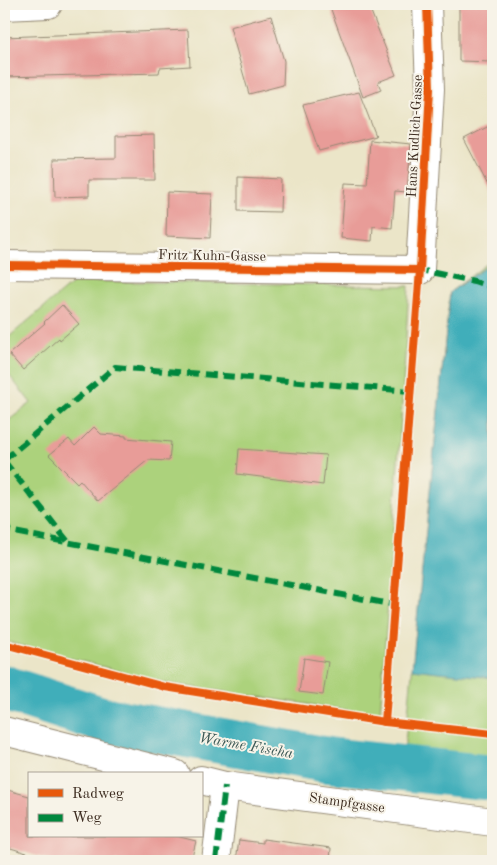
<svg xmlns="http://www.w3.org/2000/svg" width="497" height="865" font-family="'Old Standard TT',serif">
<rect width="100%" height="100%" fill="#f7f3e8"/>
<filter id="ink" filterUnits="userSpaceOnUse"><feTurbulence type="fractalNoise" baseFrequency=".02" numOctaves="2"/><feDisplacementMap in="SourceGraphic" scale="10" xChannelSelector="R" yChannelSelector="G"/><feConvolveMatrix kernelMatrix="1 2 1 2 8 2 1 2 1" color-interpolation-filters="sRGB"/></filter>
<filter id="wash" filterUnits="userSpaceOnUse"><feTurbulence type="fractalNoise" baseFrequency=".0096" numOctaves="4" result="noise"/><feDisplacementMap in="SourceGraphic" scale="20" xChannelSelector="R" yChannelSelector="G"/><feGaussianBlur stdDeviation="1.12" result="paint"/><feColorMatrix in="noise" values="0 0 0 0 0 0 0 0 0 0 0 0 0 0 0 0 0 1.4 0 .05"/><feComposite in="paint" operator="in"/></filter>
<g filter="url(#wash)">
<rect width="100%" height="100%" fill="#ebe5c8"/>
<g fill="#acd27c" stroke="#747e4d">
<polygon points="493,259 493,763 404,753 450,292"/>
<polygon points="75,281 409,286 402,405 380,715 165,683 4,641 4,424 31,403 4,369 4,341"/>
</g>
<polygon fill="#3faeba" stroke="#3d6c6c" points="493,262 493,678 412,669 450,292"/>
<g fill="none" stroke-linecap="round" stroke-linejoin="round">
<polyline stroke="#3faeba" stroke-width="46" points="4,688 104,720 328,760 493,778"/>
</g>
<g id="blocks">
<g fill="#e89c98">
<polygon points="329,4 368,4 396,75 378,82 381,90 363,97"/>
<polygon points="459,4 493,4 493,62 459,61"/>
<polygon points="271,16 284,61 283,85 249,94 230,27"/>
<polygon points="188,30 190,66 160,68 159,73 4,77 4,37"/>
<polygon points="359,92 376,136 319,151 303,105"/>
<polygon points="493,124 493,195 464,139"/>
<polygon points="154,135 155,180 89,180 89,196 55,197 54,159 116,158 116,136"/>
<polygon points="370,140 411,144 407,192 395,191 392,228 373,226 372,241 341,238 345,183 367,184"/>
<polygon points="238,177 281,179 280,212 238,211"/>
<polygon points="167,192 212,194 210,238 166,236"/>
<polygon points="62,305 79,324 60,340 59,338 23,370 9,354 45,323 44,322"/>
<polygon points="94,427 101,434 126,436 126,438 171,442 169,461 148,460 98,501 80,480 77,483 49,455 69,439 75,446"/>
<polygon points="239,449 326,455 323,485 237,474"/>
<polygon points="304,658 328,662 323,695 299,692"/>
<polygon points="4,789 29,796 29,836 176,836 196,841 191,861 53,861 4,846"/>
<polygon points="263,839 331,848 330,861 236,861 239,840 263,843"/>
</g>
</g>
</g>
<g filter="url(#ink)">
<use href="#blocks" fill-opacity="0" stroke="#938873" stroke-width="1"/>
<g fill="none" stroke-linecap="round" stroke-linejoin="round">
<defs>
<g id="street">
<polyline points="4,6 48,4"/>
<polyline points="4,265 420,270 430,89 427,4"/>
<polyline points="4,731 175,774"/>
<polyline points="201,780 225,786 493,822"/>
<polyline points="216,861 225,786"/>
</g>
</defs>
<use href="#street" stroke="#938873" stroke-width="30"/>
<use href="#street" stroke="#fff" stroke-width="28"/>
<g stroke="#00873e" stroke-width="6" stroke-dasharray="12 6" stroke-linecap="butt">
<polyline points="419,274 420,270 474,281 493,287"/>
<polyline points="4,460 115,367 410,391"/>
<polyline points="4,461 69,543"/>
<polyline points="4,522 9,531 395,605"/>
<polyline points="216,861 225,786"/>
</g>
<defs>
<g id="cycleway">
<polyline points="4,265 420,270"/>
<polyline points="4,644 165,687 385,722 493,734"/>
<polyline points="385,722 420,270 430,89 427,4"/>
</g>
</defs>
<use href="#cycleway" stroke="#f7f3e8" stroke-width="11"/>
<use href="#cycleway" stroke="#e8590c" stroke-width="8"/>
</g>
</g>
<g text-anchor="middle" stroke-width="4" stroke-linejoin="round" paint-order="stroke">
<g font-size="14" fill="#3b2a1e" stroke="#f7f3e8">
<text transform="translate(414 136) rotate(-87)" y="5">Hans Kudlich-Gasse</text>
<text transform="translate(212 255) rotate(1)" y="5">Fritz Kuhn-Gasse</text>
<text transform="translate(347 802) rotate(8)" y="5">Stampfgasse</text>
</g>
<g font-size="15" font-style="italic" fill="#3c5855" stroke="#f7f3e8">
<text transform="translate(246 745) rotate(10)" y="5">Warme Fischa</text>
</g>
</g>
<rect width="497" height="865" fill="none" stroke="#f7f3e8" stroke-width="20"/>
<rect x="28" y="772" width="175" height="65" fill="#f7f3e8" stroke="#aca397"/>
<rect x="38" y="789" width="25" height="8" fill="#e8590c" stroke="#aca397"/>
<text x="72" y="798" font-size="15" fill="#3b2a1e">Radweg</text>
<rect x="38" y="814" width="25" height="8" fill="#00873e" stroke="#aca397"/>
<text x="72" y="822" font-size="15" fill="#3b2a1e">Weg</text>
</svg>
